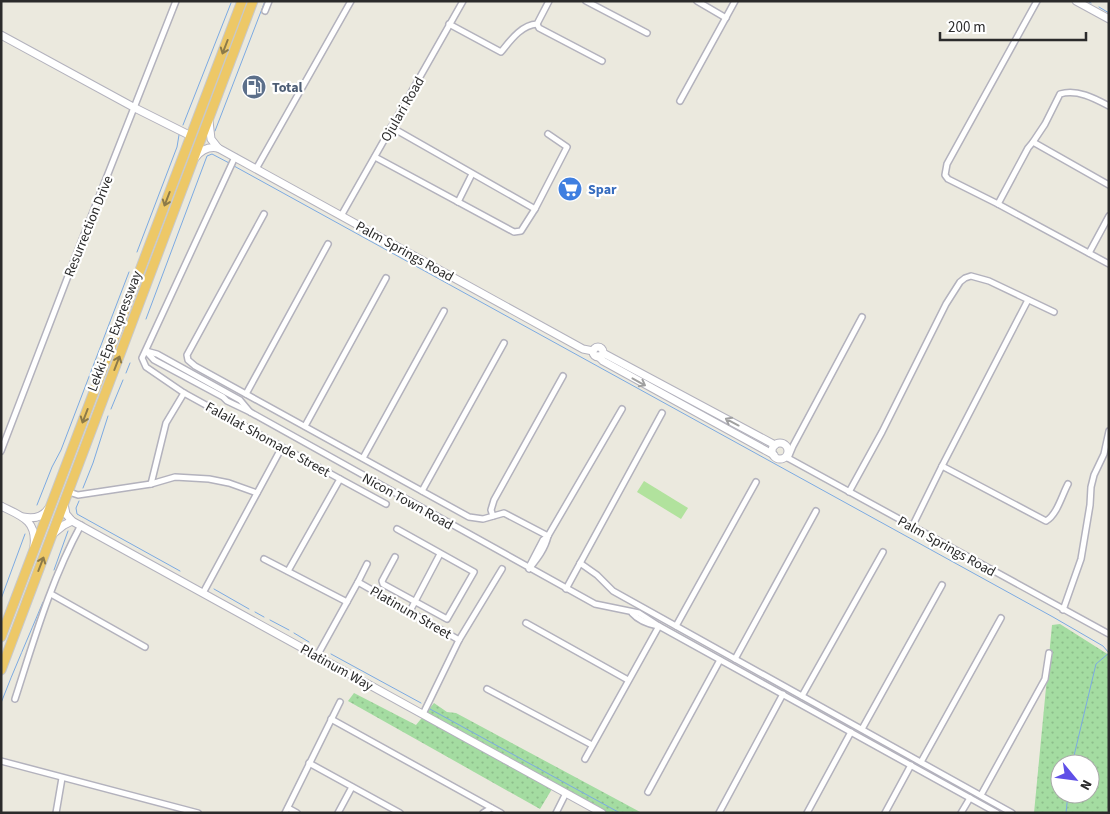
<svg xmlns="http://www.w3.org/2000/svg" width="1110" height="814" font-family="'Source Sans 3',sans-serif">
<defs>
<pattern id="grass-dots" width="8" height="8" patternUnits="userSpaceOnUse" patternTransform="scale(1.25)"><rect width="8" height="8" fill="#a4dca1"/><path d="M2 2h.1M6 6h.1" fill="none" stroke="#8dbd8b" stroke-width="1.8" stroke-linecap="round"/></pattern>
</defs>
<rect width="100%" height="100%" fill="#ebe9de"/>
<g fill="url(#grass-dots)" fill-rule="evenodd">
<path d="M1060 624 1109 655V801L1107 813H1034L1052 625ZM1060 764H1090V794H1060Z"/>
<polygon points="354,693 416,725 434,703 447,712 456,713 642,813 604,813 555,784 540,809 348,701"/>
</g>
<polygon fill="#b1e29d" points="644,481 688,508 681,519 637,492"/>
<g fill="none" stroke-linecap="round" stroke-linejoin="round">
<g stroke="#7caae2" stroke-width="1">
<polyline points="1087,1 1091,3"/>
<polyline points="1099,7 1109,13"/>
<polyline points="183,125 231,3"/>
<polyline points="215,131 265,1"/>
<polyline points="234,166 1053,617 1103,646 1109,653"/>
<polyline points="137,252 177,147 179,135"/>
<polyline points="146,319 207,156 212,154 231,164"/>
<polyline points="126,373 130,363"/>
<polyline points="111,409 123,380"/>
<polyline points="83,488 93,463 108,416"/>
<polyline points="79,501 76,508 77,514 180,571"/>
<polyline points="37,505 52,467 61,450 129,272"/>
<polyline points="54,570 68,531"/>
<polyline points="214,589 249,609"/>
<polyline points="1,599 25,534"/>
<polyline points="255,612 264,617"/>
<polyline points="270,620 289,630"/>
<polyline points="294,633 309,642"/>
<polyline points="331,654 421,703"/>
<path d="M1 703C14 669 29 636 43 602"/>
<polyline points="430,709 620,813"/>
<polyline points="1072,764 1096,664 1109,653"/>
<polyline points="1066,813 1068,794"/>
</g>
<defs>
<g id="street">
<polyline points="586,1 647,33"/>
<polyline points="697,1 726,18"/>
<polyline points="1037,1 947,164 945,175 948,179 998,204 1109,264"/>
<polyline points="265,11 269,1"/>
<path d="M449 24 501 52C510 41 521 25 537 24L549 1"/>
<polyline points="537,24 539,28 602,61"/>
<polyline points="680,101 735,1"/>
<polyline points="391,127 535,209 567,147 548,134"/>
<path d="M1033 142 1045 124 1060 94C1077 89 1094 98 1109 106"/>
<polyline points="235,157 142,358 146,367 184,393 340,479 288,571"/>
<polyline points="375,157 514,232 521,231 535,209"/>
<polyline points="256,169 351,1"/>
<polyline points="458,202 472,174"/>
<polyline points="998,204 1028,148 1033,142 1109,185"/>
<polyline points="264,214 187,355 188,360 195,366 469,517 483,519 504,513 548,536"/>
<polyline points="341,216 463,1"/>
<polyline points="1089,253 1109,216"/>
<polyline points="146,351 154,360 223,397 227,401 250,412 595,604 639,613 659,626 997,813"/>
<polyline points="146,351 157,354 240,400 250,412"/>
<polyline points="246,394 328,244"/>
<polyline points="305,426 386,278"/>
<polyline points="1,451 78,250 176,1"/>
<polyline points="786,457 1109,634"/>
<polyline points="363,458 444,311"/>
<polyline points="788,458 793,446 862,317"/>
<path d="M942 466 1046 521C1057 515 1062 495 1068 484"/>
<polyline points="340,479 386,504"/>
<polyline points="151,484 166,423 184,393"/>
<polyline points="422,491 504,343"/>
<polyline points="69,492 78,495 151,484 175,477 209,479 229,483 257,493"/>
<polyline points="849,492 882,432 946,304 960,282 965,278 971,276 989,281 1054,312"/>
<polyline points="493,516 491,510 494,500 563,376"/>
<polyline points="912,527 942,466 1028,300"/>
<polyline points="395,557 382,581 383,584 447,619 474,572 397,529"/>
<polyline points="264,559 347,602"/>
<polyline points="580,563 597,575 613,591 1012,813"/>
<polyline points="530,565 543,540 548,536"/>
<path d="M529 569C537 559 545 549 548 536L622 409"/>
<polyline points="358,582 367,564"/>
<polyline points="566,589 662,413"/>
<polyline points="203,593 282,447"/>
<polyline points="51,594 145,647"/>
<polyline points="1063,610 1081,559 1090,505 1091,487 1094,475 1104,454 1109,431"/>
<polyline points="410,611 440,554"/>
<path d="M632 613C639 621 648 624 658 626"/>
<polyline points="526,623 628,680"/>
<polyline points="676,626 756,482"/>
<polyline points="317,656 358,582 459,640"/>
<polyline points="735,659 816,511"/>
<polyline points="487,689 592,745"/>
<polyline points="802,696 883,552"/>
<path d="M15 699C34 640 51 580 81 525"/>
<polyline points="423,714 459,640 502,569"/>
<polyline points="331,719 501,813"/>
<polyline points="862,729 942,585"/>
<polyline points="585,759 659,626"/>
<polyline points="1,761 198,813"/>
<polyline points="921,762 1001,618"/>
<polyline points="309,763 400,813"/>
<polyline points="648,792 720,660"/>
<polyline points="981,795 1045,679 1049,653"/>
<polyline points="288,808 297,813"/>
<polyline points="56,813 62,778"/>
<polyline points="285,813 340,702"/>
<polyline points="338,813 352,787"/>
<polyline points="483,813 491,808"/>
<polyline points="556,813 566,793"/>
<polyline points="719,813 783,694"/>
<polyline points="807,813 851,732"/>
<polyline points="885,813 911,765"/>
<polyline points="961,813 970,798"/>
</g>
<g id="secondary">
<polyline points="1076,1 1109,19"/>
<polyline points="1,35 135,108 191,136"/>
<polyline points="209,121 211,139 218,148 583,349 593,351"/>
<path d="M195 158C201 150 208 146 218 148"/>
<circle cx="598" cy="352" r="5"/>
<polyline points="603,353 775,445"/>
<polyline points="598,356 603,361 774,455"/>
<circle cx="780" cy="451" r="8"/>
<polyline points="64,504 66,514 72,521 602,813"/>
<path d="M1 506C21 516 37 520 34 546"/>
<path d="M23 517C33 519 42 518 48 509"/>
<polyline points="54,533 64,525 72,521"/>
</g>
<g id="highway">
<polyline points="1,637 242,1"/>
<polyline points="1,670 253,1"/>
</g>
</defs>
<use href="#street" stroke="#b3b2bd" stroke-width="8"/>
<use href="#secondary" stroke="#b3b2bd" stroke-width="9"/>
<use href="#highway" stroke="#c8c8c8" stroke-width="11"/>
<use href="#street" stroke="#fff" stroke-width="5"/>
<use href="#secondary" stroke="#fff" stroke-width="7"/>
<use href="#highway" stroke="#edc867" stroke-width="9"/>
</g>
<defs><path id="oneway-shaft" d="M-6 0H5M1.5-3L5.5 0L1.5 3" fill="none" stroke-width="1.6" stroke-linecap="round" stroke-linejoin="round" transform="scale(1.25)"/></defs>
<g stroke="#8c7a49">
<use href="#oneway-shaft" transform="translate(225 47) rotate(111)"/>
<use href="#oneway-shaft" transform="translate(167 199) rotate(111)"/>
<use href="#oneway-shaft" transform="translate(117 363) rotate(-69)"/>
<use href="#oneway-shaft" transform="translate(85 416) rotate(111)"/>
<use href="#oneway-shaft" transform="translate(41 564) rotate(-69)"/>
</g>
<g stroke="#a0a0a0">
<use href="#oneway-shaft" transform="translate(639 382) rotate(29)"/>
<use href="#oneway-shaft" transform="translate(732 422) rotate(-152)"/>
</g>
<defs>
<symbol id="fuel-disc" viewBox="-11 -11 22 22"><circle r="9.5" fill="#5c6f8a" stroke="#fff"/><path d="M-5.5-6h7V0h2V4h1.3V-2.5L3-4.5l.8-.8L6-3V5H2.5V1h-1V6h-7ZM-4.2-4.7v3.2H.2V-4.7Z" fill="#fff"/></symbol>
<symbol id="supermarket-disc" viewBox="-11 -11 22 22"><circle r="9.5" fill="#3f7fe0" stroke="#fff"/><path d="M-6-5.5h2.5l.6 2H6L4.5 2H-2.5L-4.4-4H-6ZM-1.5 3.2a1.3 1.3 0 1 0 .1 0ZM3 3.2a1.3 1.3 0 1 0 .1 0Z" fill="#fff"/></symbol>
</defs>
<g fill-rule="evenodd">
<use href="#fuel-disc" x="240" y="73" width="28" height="28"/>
<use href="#supermarket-disc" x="556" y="175" width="28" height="28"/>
</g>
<g text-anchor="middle" stroke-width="4.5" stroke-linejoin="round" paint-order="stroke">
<g font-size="14" font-weight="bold" fill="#4e5e75" stroke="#fff" text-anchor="start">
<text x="272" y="92">Total</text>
</g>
<g font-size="14" fill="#2b2b2b" stroke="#fff">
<text transform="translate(402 109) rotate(-60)" y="5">Ojulari Road</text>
<text transform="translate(88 226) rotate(-68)" y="5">Resurrection Drive</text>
<text transform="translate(405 251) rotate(29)" y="5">Palm Springs Road</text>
<text transform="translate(114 331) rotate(-69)" y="5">Lekki-Epe Expressway</text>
<text transform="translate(268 439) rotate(29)" y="5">Falailat Shomade Street</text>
<text transform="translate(408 501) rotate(29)" y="5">Nicon Town Road</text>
<text transform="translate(947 546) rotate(29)" y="5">Palm Springs Road</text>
<text transform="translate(411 612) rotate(30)" y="5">Platinum Street</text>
<text transform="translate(337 667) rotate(29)" y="5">Platinum Way</text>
</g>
<g font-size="14" font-weight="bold" fill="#366cbe" stroke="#fff" text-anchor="start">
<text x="588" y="194">Spar</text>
</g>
</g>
<rect width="1110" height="814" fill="none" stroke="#2b2b2b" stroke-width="5"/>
<g transform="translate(1075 779) rotate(119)"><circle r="24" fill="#ffffff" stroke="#aaaaaa"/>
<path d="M0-4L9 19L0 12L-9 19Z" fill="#5f4fe7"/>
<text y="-8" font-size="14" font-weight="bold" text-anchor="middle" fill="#2b2b2b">N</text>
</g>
<path d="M940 32v8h146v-8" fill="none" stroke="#2b2b2b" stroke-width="2.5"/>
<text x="948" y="32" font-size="15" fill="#2b2b2b" stroke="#ffffff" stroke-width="4" paint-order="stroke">200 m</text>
</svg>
